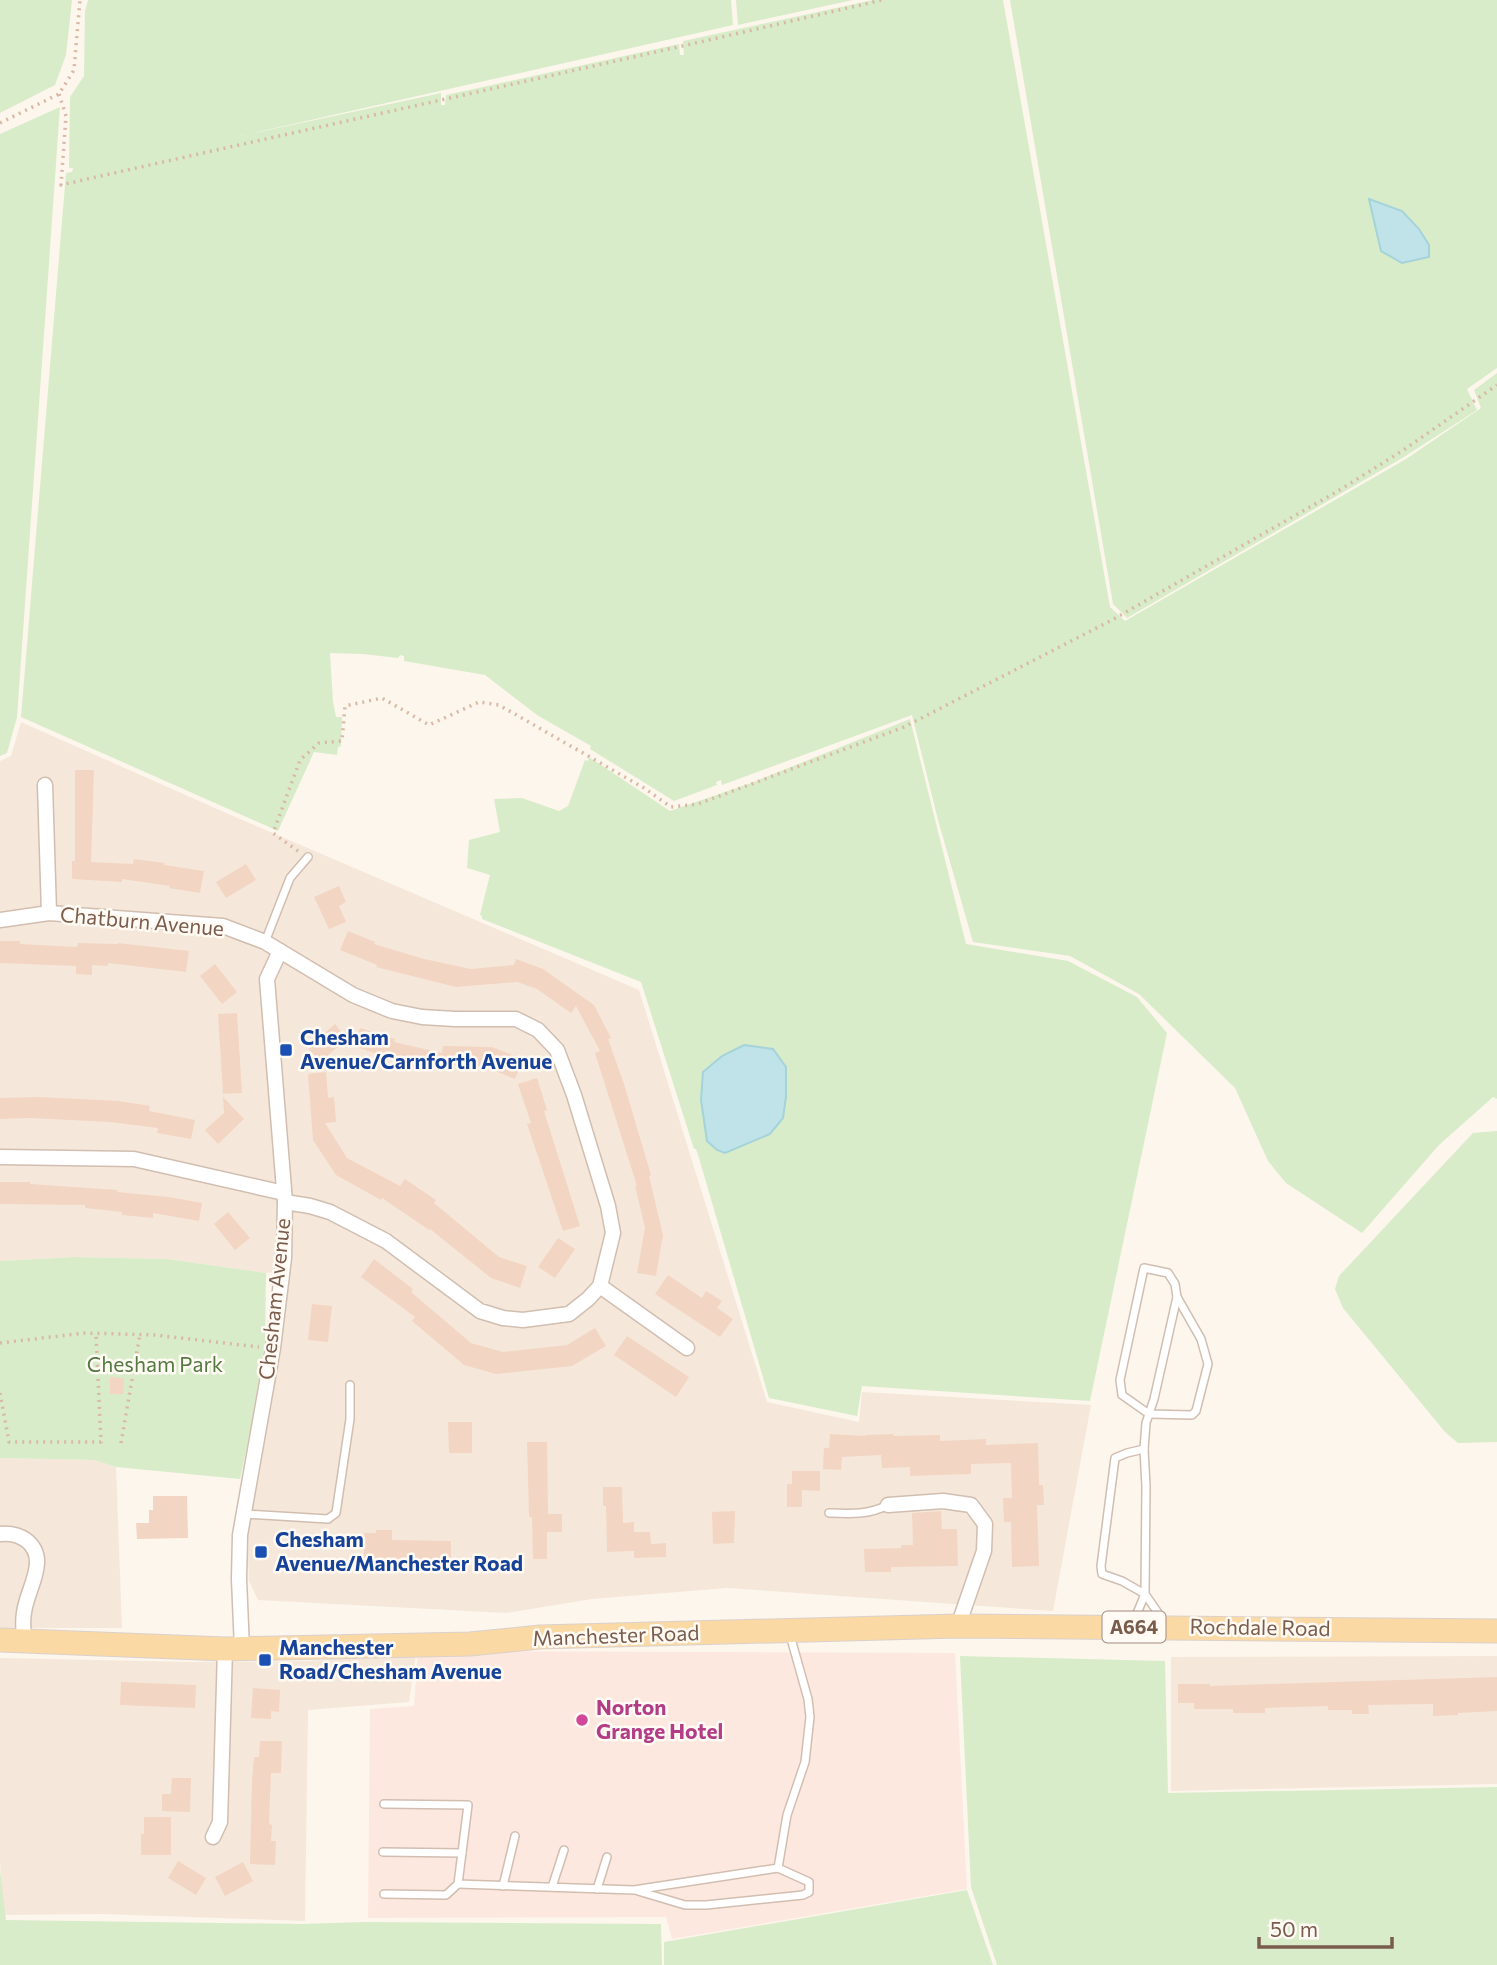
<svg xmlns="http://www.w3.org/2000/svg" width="1497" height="1965" font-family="Commissioner,sans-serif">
<rect width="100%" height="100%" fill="#fdf6ec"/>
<g fill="#f5e8da">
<polygon points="21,722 233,816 639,990 767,1402 859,1422 862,1392 1091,1405 1053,1611 727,1588 592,1599 507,1613 258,1600 249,1581 247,1539 252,1505 280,1355 284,1271 266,1273 167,1259 74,1257 0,1261 0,761 11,756"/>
<polygon points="0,1458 94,1460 116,1467 122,1628 0,1628"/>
<polygon points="416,1653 409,1702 308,1710 305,1921 101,1914 3,1915 0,1861 0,1658 194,1662 307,1661"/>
<polygon points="1497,1656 1497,1784 1171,1791 1171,1657"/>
</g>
<polygon fill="#fde8e0" points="418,1651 955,1653 967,1889 672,1939 666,1917 368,1918 370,1709 414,1706"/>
<g fill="#d8ecc9">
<polygon points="0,0 72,0 66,55 55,85 0,113"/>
<polygon points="88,0 731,0 733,25 240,136 441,93 441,105 445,105 446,95 679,44 680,55 684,55 683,41 873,0 1003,0 1110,607 1125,621 1406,459 1481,408 1474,390 1497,373 1497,1099 1493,1097 1439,1145 1362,1233 1286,1183 1268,1161 1235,1088 1139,994 1070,956 973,942 938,820 912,715 722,785 721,780 716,782 717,785 674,801 590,749 591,746 537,715 485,675 404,661 404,656 400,655 398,658 363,654 330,653 333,702 336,717 342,717 341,746 338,747 337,755 314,752 278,831 21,717 66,173 72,172 73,168 69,168 70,97 84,76 85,11"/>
<polygon points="736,0 853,0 738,25"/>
<polygon points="1010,0 1497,0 1497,368 1467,389 1477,410 1404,457 1127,618 1113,604"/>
<polygon points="60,107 17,717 7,753 0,756 0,134"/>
<polygon points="910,719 966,944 1068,961 1137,997 1167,1033 1090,1401 862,1386 857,1416 769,1398 699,1158 696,1149 694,1149 641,982 482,919 482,916 480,915 490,875 467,868 469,840 500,832 494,799 522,798 559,811 568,806 585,760 588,761 589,757 670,811 751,783"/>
<polygon points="1497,1131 1497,1442 1458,1443 1445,1432 1343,1308 1335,1289 1339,1276 1473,1133"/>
<polygon points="74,1257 167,1259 266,1273 265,1342 250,1432 240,1479 116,1467 94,1460 0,1458 0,1261"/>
<polygon points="960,1656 1165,1661 1168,1793 1497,1787 1497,1965 997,1965 971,1887"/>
<polygon points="0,1870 6,1920 301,1924 363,1922 661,1924 662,1965 0,1965"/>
<polygon points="967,1890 993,1965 664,1965 664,1942"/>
</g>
<g fill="#bfe3e8" stroke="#a5d3da" stroke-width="2">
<polygon points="1369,199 1402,211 1419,229 1429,245 1429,257 1402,263 1381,251"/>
<polygon points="744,1045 773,1049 786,1067 786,1097 783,1118 770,1134 725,1153 717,1150 707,1141 701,1100 703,1072 722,1056"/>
</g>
<g fill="#f3d5c3">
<polygon points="75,770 94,770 91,862 133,864 134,859 165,863 164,865 204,871 200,893 169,888 170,886 122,879 122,882 72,879 72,861 75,861"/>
<polygon points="246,864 256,880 226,898 216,882"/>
<polygon points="339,886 346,902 339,906 346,922 329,929 314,897"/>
<polygon points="348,931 375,942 374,944 424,959 471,969 514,965 516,959 543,969 594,1005 611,1038 608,1039 624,1084 651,1175 649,1176 663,1235 656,1276 637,1273 645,1228 635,1186 637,1186 595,1053 600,1051 576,1006 571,1013 537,989 517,982 456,987 376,967 377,965 340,950"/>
<polygon points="0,941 20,941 20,944 77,947 78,943 118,944 118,943 189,951 186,972 108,963 108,966 92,965 92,975 76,974 76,966 0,963"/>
<polygon points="215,964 237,992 222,1004 200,976"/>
<polygon points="237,1013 242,1093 223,1094 218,1014"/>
<polygon points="335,1024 347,1039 320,1062 308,1048"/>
<polygon points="360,1028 395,1039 394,1042 442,1053 443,1046 492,1047 523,1059 515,1079 483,1066 431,1065 429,1071 400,1065 401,1062 354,1046"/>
<polygon points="326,1072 328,1098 334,1097 336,1122 325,1123 347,1158 400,1186 405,1179 436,1200 434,1203 499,1257 527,1266 520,1288 491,1278 430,1229 429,1230 382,1198 381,1200 336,1175 313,1140 308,1074"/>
<polygon points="537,1078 547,1110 544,1111 580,1226 563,1231 527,1124 531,1123 518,1084"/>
<polygon points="39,1097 119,1101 150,1106 149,1111 195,1120 191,1139 157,1133 158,1128 110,1122 30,1118 0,1119 0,1098"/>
<polygon points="223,1097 244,1119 218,1144 205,1130 224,1113"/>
<polygon points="0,1182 30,1182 30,1184 118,1190 117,1192 169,1197 202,1203 199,1221 153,1213 153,1218 122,1215 122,1212 85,1208 85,1205 0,1204"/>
<polygon points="228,1212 250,1238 235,1250 214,1224"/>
<polygon points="558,1238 575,1249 555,1278 538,1267"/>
<polygon points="374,1259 413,1289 411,1292 471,1343 503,1352 567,1345 595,1328 606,1346 572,1366 496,1374 464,1365 412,1321 415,1317 361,1277"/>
<polygon points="668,1275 702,1298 706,1291 722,1301 717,1308 733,1319 720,1337 655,1294"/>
<polygon points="312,1304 332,1306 328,1342 308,1340"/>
<polygon points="627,1336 689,1377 676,1397 614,1355"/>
<polygon points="110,1377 124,1378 123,1394 110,1394"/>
<polygon points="448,1422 472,1422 472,1453 449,1453"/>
<polygon points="830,1434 865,1436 865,1435 893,1434 894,1436 940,1435 940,1441 986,1439 986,1445 1038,1443 1039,1485 1043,1485 1044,1505 1037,1505 1039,1566 1012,1567 1011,1522 1004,1522 1003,1498 1012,1498 1011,1463 971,1464 971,1474 910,1476 910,1467 882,1468 881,1455 842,1457 841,1470 823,1469 824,1448 829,1448"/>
<polygon points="527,1442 547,1442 548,1514 562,1514 562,1532 547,1532 547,1559 533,1559 532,1517 529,1517"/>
<polygon points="792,1471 820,1471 820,1491 802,1490 802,1507 787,1507 787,1484 792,1484"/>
<polygon points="603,1487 622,1487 623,1523 634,1522 634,1532 650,1532 651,1544 666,1543 666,1557 634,1558 634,1551 607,1552 606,1506 603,1506"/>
<polygon points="153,1496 187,1496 188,1538 137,1539 136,1523 149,1523 149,1510 153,1510"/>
<polygon points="735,1511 734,1543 713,1544 712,1512"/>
<polygon points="941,1511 942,1529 957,1529 958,1566 891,1567 891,1572 865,1572 864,1549 901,1548 901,1545 913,1545 912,1513"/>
<polygon points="376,1530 392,1530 392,1540 451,1541 451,1559 364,1560 364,1533 376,1533"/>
<polygon points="1497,1677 1497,1711 1458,1713 1458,1715 1433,1716 1433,1704 1368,1705 1369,1714 1352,1714 1352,1710 1328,1710 1328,1706 1265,1708 1265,1713 1233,1713 1233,1709 1194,1709 1194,1703 1178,1703 1178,1684 1210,1684 1210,1686 1270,1684"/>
<polygon points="121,1682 196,1685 195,1708 120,1705"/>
<polygon points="253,1688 280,1690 279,1712 271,1711 271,1719 251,1718"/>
<polygon points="260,1741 282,1741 281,1773 271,1773 269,1824 272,1825 271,1841 276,1841 275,1865 250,1864 252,1781 254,1757 259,1757"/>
<polygon points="172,1778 191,1778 190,1812 162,1811 162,1794 171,1794"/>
<polygon points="144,1817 171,1817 171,1855 141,1855 141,1834 144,1834"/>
<polygon points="178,1861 206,1878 196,1895 168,1878"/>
<polygon points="243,1862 253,1881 225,1896 215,1877"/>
</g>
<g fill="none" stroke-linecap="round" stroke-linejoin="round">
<defs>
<g id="lane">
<polyline points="265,942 290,878 308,857"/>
<polygon points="1144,1268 1168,1273 1175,1284 1177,1297 1201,1339 1208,1364 1196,1411 1192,1415 1149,1414 1122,1395 1120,1380"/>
<polyline points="1144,1449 1127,1453 1115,1458 1101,1566 1102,1574 1122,1581 1145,1594 1165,1623"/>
<path d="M829 1513C851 1514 868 1515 888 1505"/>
<polyline points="244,1514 328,1519 336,1513 350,1419 350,1385"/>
<polyline points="1133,1623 1145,1594 1146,1486 1144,1449 1146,1423 1154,1399 1177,1297"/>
<polyline points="384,1804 468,1805 458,1884 634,1890 778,1868 787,1815 805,1762 810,1717 808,1699 790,1635"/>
<polyline points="383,1852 462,1853"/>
<polyline points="503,1886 515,1836"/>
<polyline points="552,1887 564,1850"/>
<polyline points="597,1889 607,1857"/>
<polyline points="638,1891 685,1905 706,1905 803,1895 809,1892 809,1882 778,1868"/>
<polyline points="384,1894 446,1895 458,1884"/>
</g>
<g id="street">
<polyline points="45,785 49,913"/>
<polyline points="0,920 49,913 223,926 265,942 353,995 392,1011 422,1017 455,1019 516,1019 538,1030 557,1050 574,1095 608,1206 613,1233 600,1286 588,1299 569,1314 523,1320 503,1318 480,1311 386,1241 330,1212 310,1206 285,1202"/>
<polyline points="0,1157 134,1159 284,1193"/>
<polyline points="600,1286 687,1348"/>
<polyline points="888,1505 943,1501 971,1505 985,1524 984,1551 958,1626"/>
<path d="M0 1534C9 1533 19 1535 26 1540 51 1559 26 1590 24 1613 22 1622 24 1632 24 1641"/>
<polyline points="242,1649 239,1579 240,1535 273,1348 284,1258 285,1202 267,979 280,951"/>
<polyline points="213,1837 220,1822 225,1649"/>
</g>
<polyline id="primary" points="0,1640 225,1649 470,1644 540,1637 958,1626 1497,1631"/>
</defs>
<use href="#lane" stroke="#d1beb0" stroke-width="10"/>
<use href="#street" stroke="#d1beb0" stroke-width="17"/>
<use href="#primary" stroke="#dad1cd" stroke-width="25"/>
<g stroke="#d9b8a5" stroke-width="3.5" stroke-dasharray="2 5" stroke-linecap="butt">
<path d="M59 94 66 116 61 185C334 123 609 64 882 0"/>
<polyline points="0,123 59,94 74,70 80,0"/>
<polyline points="298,851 273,833 300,760 319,743 342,741 345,706 382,698 429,725 479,702 499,705 644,788 671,807 698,804 904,727 1112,620 1338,491 1402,451 1497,385"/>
<polyline points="0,1343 85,1333 155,1335 259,1347"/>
<polyline points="0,1393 9,1442 101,1442 96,1334"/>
<polyline points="121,1443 140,1334"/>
</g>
<use href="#lane" stroke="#fff" stroke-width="7"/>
<use href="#street" stroke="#fff" stroke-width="14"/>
<use href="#primary" stroke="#fbd9a5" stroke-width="23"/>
</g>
<g fill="#1a4fb4" stroke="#fffaf3" stroke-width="2.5">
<rect x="279" y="1043" width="14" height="14" rx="3.5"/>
<rect x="254" y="1545" width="14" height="14" rx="3.5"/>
<rect x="258" y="1653" width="14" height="14" rx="3.5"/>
</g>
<circle fill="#d1479c" stroke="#fffaf3" stroke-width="2.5" cx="582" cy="1720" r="7"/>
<g text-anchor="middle" stroke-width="5" stroke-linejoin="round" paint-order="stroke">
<rect fill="#fffaf3" stroke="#a28b7f" stroke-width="2" x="1102.5" y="1611.5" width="63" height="31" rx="5"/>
<g font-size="19" font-weight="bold" fill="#7a5c4d">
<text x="1134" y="1634">A664</text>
</g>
<g font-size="21" fill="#7a5c4d" stroke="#fffaf3">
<text transform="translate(142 922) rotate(5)" y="7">Chatburn Avenue</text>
<text transform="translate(275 1299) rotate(-84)" y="7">Chesham Avenue</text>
<text transform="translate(1260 1628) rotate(1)" y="7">Rochdale Road</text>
<text transform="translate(616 1636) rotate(-2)" y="7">Manchester Road</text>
</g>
<g font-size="21" font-weight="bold" fill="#164399" stroke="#fffaf3" text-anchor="start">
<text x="300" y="1045">Chesham<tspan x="300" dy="24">Avenue/Carnforth Avenue</tspan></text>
<text x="275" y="1547">Chesham<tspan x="275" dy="24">Avenue/Manchester Road</tspan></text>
<text x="279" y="1655">Manchester<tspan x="279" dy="24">Road/Chesham Avenue</tspan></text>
</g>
<g font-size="21" fill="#537a41" stroke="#fffaf3">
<text x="155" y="1372">Chesham Park</text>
</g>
<g font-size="21" font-weight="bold" fill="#b23c85" stroke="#fffaf3" text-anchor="start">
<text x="596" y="1715">Norton<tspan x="596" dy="24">Grange Hotel</tspan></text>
</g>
</g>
<path d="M1259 1937v10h133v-10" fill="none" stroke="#7a5c4d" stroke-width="3.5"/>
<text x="1270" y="1937" font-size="21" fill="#7a5c4d" stroke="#fffaf3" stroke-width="5" paint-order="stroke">50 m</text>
</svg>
